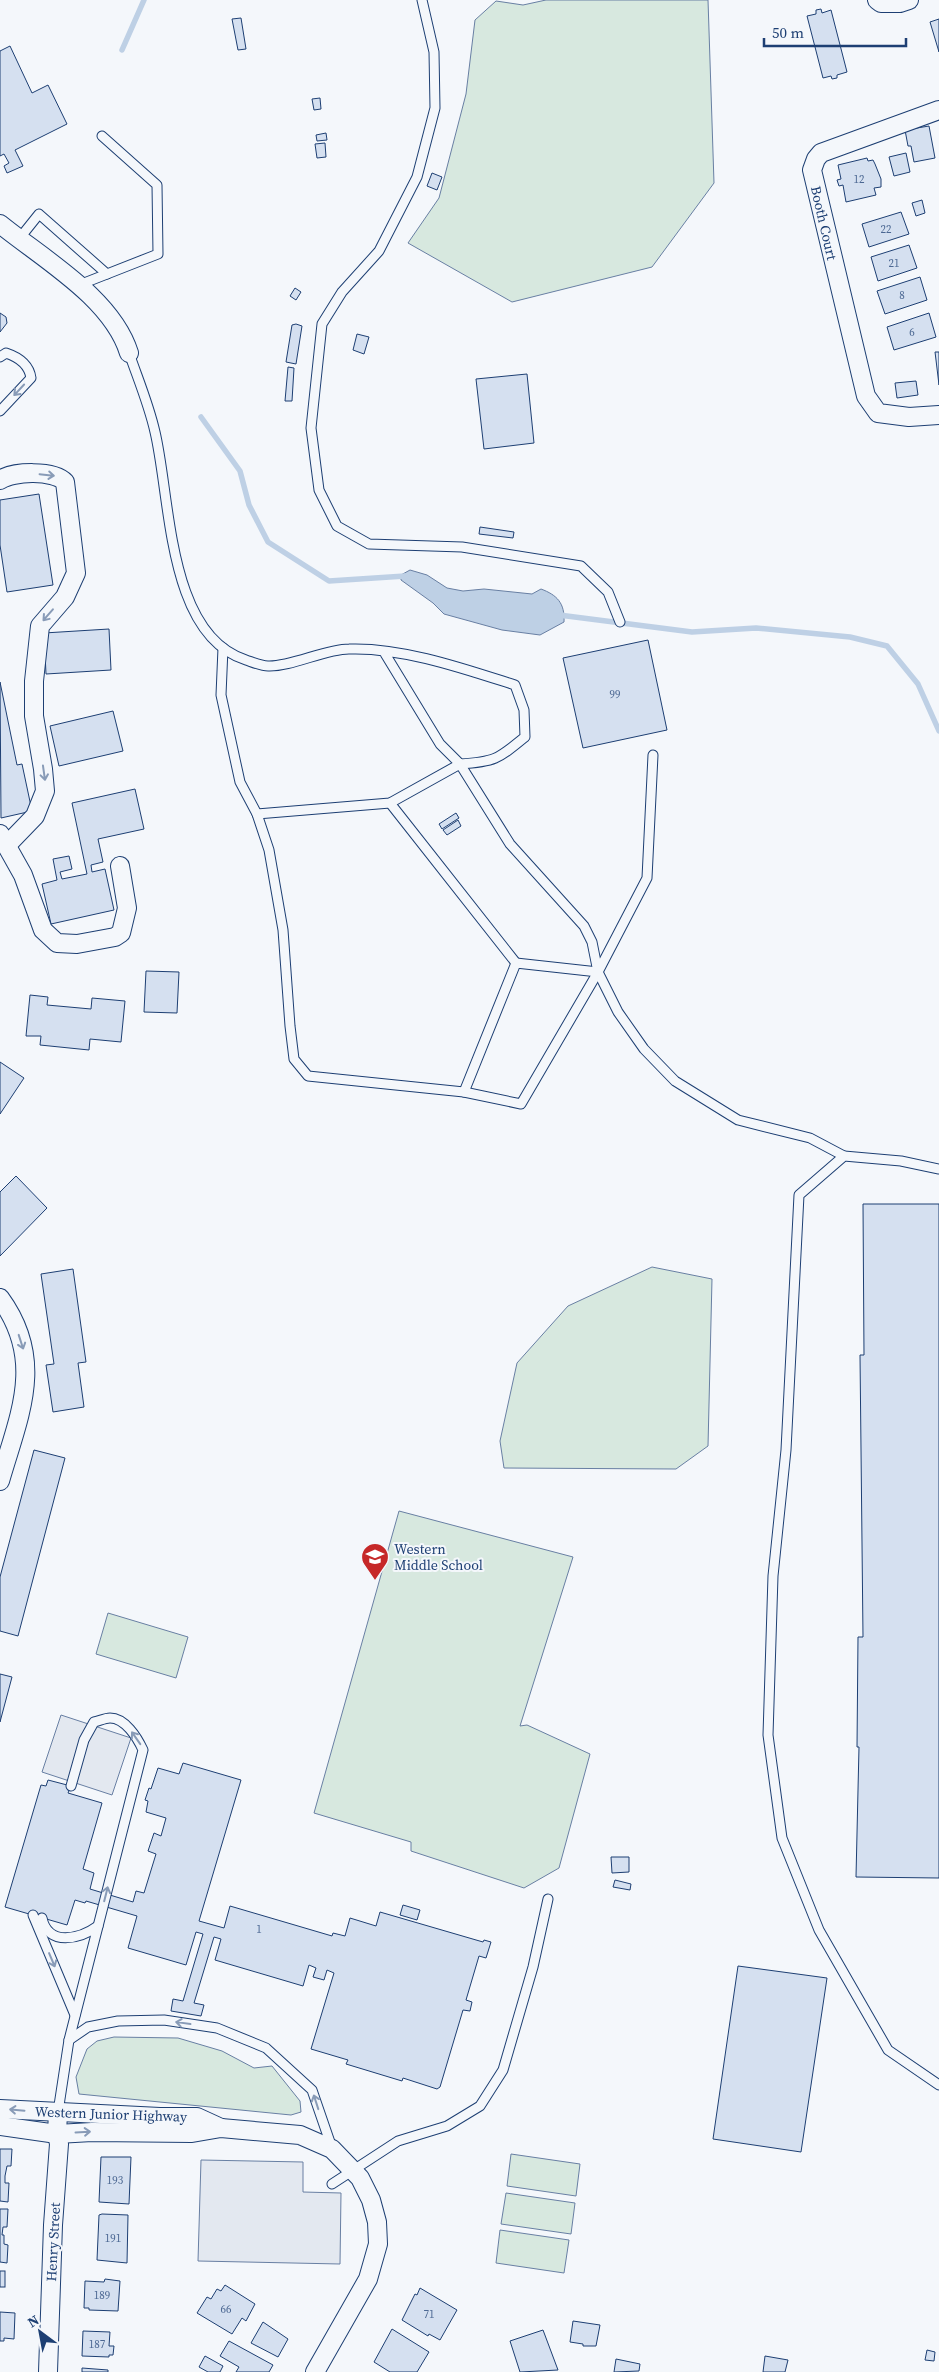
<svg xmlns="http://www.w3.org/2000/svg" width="939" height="2372" font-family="'Source Serif 4',serif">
<rect width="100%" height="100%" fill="#f4f7fb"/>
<g fill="#d7e8df" stroke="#687fa3">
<polygon points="546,0 708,0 714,183 652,267 512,302 408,243 439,198 466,94 475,20 496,1 523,5"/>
<polygon points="652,1267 712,1279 708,1446 676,1469 504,1468 500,1441 517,1363 568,1306"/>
<polygon points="399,1511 573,1557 520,1726 527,1725 590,1754 559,1868 524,1888 411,1851 411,1842 314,1813"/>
<polygon points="108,1613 188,1637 176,1678 96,1654"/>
<polygon points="114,2037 178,2038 222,2051 254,2068 272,2066 300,2101 301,2112 291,2115 79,2094 76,2077 87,2049 97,2041"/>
<polygon points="511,2154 580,2164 576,2196 507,2186"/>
<polygon points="506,2193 575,2203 571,2234 501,2224"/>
<polygon points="500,2230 569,2240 564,2273 496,2263"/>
</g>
<g fill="#e3e8f0" stroke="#687fa3">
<polygon points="61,1715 131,1738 112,1795 42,1772"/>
<polygon points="201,2160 303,2162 303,2192 341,2193 340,2264 198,2261"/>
</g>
<path fill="#bed0e5" stroke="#687fa3" d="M410 570 427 575 447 588 463 591 484 589 532 594 541 589C557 595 565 603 564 622L540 635 502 630 444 614 433 603 401 580V575Z"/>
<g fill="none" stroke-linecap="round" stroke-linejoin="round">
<g stroke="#bed0e5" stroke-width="5.5">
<polyline points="122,50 144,0"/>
<polyline points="201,417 240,471 249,505 268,542 329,581 405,576 408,578"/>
<polyline points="559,615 692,632 756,628 850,637 887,646 918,684 939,731"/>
</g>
</g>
<g fill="#d5e0f0" stroke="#1d3f73">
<polygon points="821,9 822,13 831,10 847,72 837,75 837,78 832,79 831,76 823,78 807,16 816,14 816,10"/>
<polygon points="241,18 246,49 238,50 232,19"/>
<polygon points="939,19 939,52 930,22"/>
<polygon points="10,46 32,93 48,85 67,124 15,150 23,166 7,173 4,166 9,163 4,154 0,156 0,51"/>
<polygon points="320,98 321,109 314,110 312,99"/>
<polygon points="929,126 935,158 914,162 911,146 908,146 905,130"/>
<polygon points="326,133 327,140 317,141 316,135"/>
<polygon points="325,143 326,157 317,158 315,144"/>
<polygon points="906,153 910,172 894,176 889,157"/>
<polygon points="867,158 868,161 873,160 875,164 881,179 881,187 874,188 876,195 846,202 843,185 839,186 837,180 841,179 838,165"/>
<polygon points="432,173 442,177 437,190 427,186"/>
<polygon points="922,200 925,213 916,216 912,203"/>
<polygon points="901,212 909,234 869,247 862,224"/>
<polygon points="909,245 917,268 878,281 871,257"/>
<polygon points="920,277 927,300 885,314 877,291"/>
<polygon points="295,288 301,292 296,300 290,296"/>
<polygon points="0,313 6,317 7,323 0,332"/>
<polygon points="929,313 936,337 894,350 887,327"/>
<polygon points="296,324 302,326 296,364 286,362 292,325"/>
<polygon points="357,334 369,337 364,354 353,350"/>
<polygon points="935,352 939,352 939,385 936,360"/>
<polygon points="288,367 294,368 292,401 285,401"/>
<polygon points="527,374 534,443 484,449 476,379"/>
<polygon points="916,381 918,395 897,398 895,383"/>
<polygon points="39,494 53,585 7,592 0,545 0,500"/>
<polygon points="480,527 514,532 513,538 479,534"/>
<polygon points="109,629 111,670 46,674 44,633"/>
<polygon points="648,640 667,730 583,748 563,658"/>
<polygon points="0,682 17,765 22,764 32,811 1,818"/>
<polygon points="113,711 123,751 59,766 50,726"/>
<polygon points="135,789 144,829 98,839 103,862 91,865 92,872 105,869 114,910 51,924 42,884 57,880 53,859 69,856 72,869 60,872 62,879 87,874 72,803"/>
<polygon points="456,813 459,818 442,829 439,824"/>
<polygon points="458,820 461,826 447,835 443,830"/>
<polygon points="146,971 179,972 177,1013 144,1012"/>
<polygon points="30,995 48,997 47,1005 91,1009 92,998 125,1001 121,1042 90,1039 89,1050 40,1045 41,1036 26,1036"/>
<polygon points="0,1062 24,1078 0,1114"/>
<polygon points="16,1176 47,1208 0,1256 0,1192"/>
<polygon points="863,1204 939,1204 939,1878 856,1877 859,1747 857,1747 858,1637 863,1637 860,1355 864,1355"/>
<polygon points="73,1269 86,1362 78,1363 84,1407 53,1412 46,1365 54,1364 41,1274"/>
<polygon points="34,1450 65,1458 18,1636 0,1631 0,1577"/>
<polygon points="0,1674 12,1677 0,1722"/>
<polygon points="183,1763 241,1780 199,1921 224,1928 230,1906 332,1936 333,1933 345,1936 350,1918 376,1926 380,1912 483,1942 484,1940 491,1942 486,1958 479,1956 466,2000 472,2002 470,2011 463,2010 440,2087 437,2089 403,2078 402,2081 346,2064 348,2060 311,2049 334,1973 327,1970 324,1980 313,1977 316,1968 309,1965 303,1986 215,1960 221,1939 214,1937 194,2003 204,2005 201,2016 171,2011 173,1999 183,2001 203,1934 196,1932 186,1965 128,1948 137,1916 86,1901 85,1903 75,1900 67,1925 5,1907 41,1785 46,1786 48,1780 71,1786 68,1793 102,1803 83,1869 94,1873 90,1889 133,1902 136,1891 144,1893 156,1854 148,1851 154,1833 161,1836 166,1818 146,1812 148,1801 145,1800 149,1788 151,1789 158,1768 179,1774"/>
<polygon points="611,1857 629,1857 629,1872 612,1873"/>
<polygon points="615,1880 631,1884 630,1890 613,1887"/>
<polygon points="403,1905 420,1910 417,1920 400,1915"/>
<polygon points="738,1966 827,1978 801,2152 713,2139"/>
<polygon points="0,2149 12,2149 11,2166 7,2166 5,2176 5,2183 9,2183 8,2202 0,2201"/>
<polygon points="101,2157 131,2157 129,2204 99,2202"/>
<polygon points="0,2209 8,2209 7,2227 3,2227 2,2235 4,2235 4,2244 8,2245 7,2263 0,2262"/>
<polygon points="102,2214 128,2215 127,2263 97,2260 99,2215"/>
<rect x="0" y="2271" width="5" height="16"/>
<polygon points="105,2279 120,2281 118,2311 89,2310 89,2308 84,2308 85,2281 104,2282"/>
<polygon points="225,2285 255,2304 246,2321 242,2318 232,2334 197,2313 207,2297 211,2299 217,2289 221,2291"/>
<polygon points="420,2288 457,2310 440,2340 429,2334 428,2336 402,2320 415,2294 417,2295"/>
<polygon points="0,2312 15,2313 14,2339 4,2338 4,2341 0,2341"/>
<polygon points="573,2321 600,2325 596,2346 583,2346 583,2344 570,2342"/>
<polygon points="263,2322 288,2339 278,2357 251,2343"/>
<polygon points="392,2329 429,2352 417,2372 390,2372 374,2362"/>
<polygon points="543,2330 558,2370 520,2372 510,2341"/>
<polygon points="83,2331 110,2332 109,2346 114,2346 113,2355 109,2355 109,2357 82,2356"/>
<polygon points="229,2341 273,2365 269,2372 236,2372 239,2367 220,2356"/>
<polygon points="927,2350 935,2352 934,2361 925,2360"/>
<polygon points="205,2356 223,2366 220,2372 208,2372 199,2367"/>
<polygon points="765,2356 788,2360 785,2372 763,2372"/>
<polygon points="616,2359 640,2364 639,2371 614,2372"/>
<polygon points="82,2368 108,2370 108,2372 82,2372"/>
</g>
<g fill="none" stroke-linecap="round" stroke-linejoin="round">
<defs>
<g id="lane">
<polyline points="422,0 434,52 435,108 417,177 379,251 342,292 322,324 311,428 319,490 337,526 369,544 462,547 581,566 608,592 620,622"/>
<polyline points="19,239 39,214 107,274"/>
<polyline points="79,285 158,254 157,185 102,136"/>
<path d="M129 353C138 379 149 405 155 432 171 499 167 635 246 660 252 662 261 666 268 666 291 667 325 649 349 649 402 647 465 669 515 685L524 710 525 737C498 759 495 762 460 764L440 744 384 652"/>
<path d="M0 357 6 353C18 357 29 364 31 378L0 411"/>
<polyline points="223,648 221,695 240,782 257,814 269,850 283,930 290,1026 294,1059 308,1076 464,1092 516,963 598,972"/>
<polyline points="390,803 516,963"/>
<polyline points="257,814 390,803 460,764 510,844 584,926 592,942 598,972 618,1012 644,1049 675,1081 738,1120 810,1138 844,1156"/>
<polyline points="464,1092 521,1104 598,972 647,878 653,755"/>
<polyline points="939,1169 901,1161 844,1156 799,1195 786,1450 773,1576 768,1735 782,1838 819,1930 888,2050 939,2085"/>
<polyline points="33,1915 75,2015"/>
<path d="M42 1918C48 1947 80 1939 98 1926"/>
<polyline points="69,2040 88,2027 118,2021 164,2020 217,2028 266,2048 312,2090 332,2148"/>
<path d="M58 2112 69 2040 143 1750C137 1737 125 1718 110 1718 105 1718 99 1721 94 1722L84 1740 71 1786"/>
<polyline points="332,2184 398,2141 447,2126 480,2106 503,2070 533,1967 548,1899"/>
</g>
<g id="street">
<polyline points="877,0 881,3 900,3 909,0"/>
<polyline points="939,110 821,153 816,159 812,170 866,396 878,413 909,417 939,415"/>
<path d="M0 224C43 259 112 298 129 353"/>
<path d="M0 480C13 471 54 470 65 482L76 573 65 597 40 626 34 681V716L43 769 45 791 35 816 7 845"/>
<polyline points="0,834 23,875 43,930 57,943 77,944 115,937 121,933 127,908 120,866"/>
<path d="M0 1298C46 1361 19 1415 0 1481"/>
<polyline points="0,2109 160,2117 197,2117 221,2128"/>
<polyline points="0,2126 57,2134 92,2132 192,2133 221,2128 300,2135 332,2149 360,2178 371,2200 377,2222 378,2244 368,2279 315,2372"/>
<polyline points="48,2372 53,2225 59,2144 57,2134 58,2112"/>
</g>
</defs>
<use href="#lane" stroke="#1d3f73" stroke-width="11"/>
<use href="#street" stroke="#1d3f73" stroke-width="20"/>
<use href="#lane" stroke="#f4f7fb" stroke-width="9"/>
<use href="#street" stroke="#f4f7fb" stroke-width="18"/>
</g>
<defs><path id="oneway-shaft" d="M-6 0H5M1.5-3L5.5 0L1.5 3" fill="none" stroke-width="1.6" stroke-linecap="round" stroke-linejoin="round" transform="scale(1.25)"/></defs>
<g stroke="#889bb7">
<use href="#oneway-shaft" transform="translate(19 390) rotate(133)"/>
<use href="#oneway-shaft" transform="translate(47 475) rotate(6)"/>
<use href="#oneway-shaft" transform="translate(48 615) rotate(131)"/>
<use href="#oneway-shaft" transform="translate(44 773) rotate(82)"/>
<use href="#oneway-shaft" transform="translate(21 1342) rotate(72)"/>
<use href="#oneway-shaft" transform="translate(136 1738) rotate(-125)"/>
<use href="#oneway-shaft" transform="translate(106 1894) rotate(-76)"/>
<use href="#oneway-shaft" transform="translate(52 1960) rotate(67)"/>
<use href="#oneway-shaft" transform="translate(183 2023) rotate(-172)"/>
<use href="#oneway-shaft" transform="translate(316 2102) rotate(-108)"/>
<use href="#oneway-shaft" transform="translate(17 2110) rotate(-175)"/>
<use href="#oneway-shaft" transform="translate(83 2132) rotate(-3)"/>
</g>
<defs>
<symbol id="school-pin" viewBox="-11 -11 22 30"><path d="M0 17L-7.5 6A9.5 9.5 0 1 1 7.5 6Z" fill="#c62828" stroke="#f4f7fb"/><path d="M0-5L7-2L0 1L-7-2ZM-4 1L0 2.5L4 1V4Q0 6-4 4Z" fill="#fff"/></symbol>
</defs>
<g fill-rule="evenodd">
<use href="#school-pin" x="359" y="1541" width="32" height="43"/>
</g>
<g text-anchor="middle" stroke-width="4" stroke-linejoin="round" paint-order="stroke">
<g font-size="11" fill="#4b6792">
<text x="859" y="183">12</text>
<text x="886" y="233">22</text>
<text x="894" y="267">21</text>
<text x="902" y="299">8</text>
<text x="912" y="336">6</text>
<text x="615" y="698">99</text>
<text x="259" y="1933">1</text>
<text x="115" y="2184">193</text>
<text x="113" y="2242">191</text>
<text x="102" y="2299">189</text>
<text x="226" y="2313">66</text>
<text x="429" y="2318">71</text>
<text x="97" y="2348">187</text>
</g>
<g font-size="14" fill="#1d3f73" stroke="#f4f7fb">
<text transform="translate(824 223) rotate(77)" y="5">Booth Court</text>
<text transform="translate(111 2114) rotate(2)" y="5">Western Junior Highway</text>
<text transform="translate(53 2242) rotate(-87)" y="5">Henry Street</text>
</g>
<g font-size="14" fill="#1d3f73" stroke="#f4f7fb" text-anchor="start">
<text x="394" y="1554">Western<tspan x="394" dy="16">Middle School</tspan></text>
</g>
</g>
<g transform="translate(40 2332) rotate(328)" stroke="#f4f7fb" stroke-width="4" paint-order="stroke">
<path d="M0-4L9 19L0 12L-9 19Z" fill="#1d3f73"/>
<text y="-8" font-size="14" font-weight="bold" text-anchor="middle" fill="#1d3f73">N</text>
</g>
<path d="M764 38v8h142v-8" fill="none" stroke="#1d3f73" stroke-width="2.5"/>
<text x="772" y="38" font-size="15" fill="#1d3f73" stroke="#f4f7fb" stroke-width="4" paint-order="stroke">50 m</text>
</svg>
